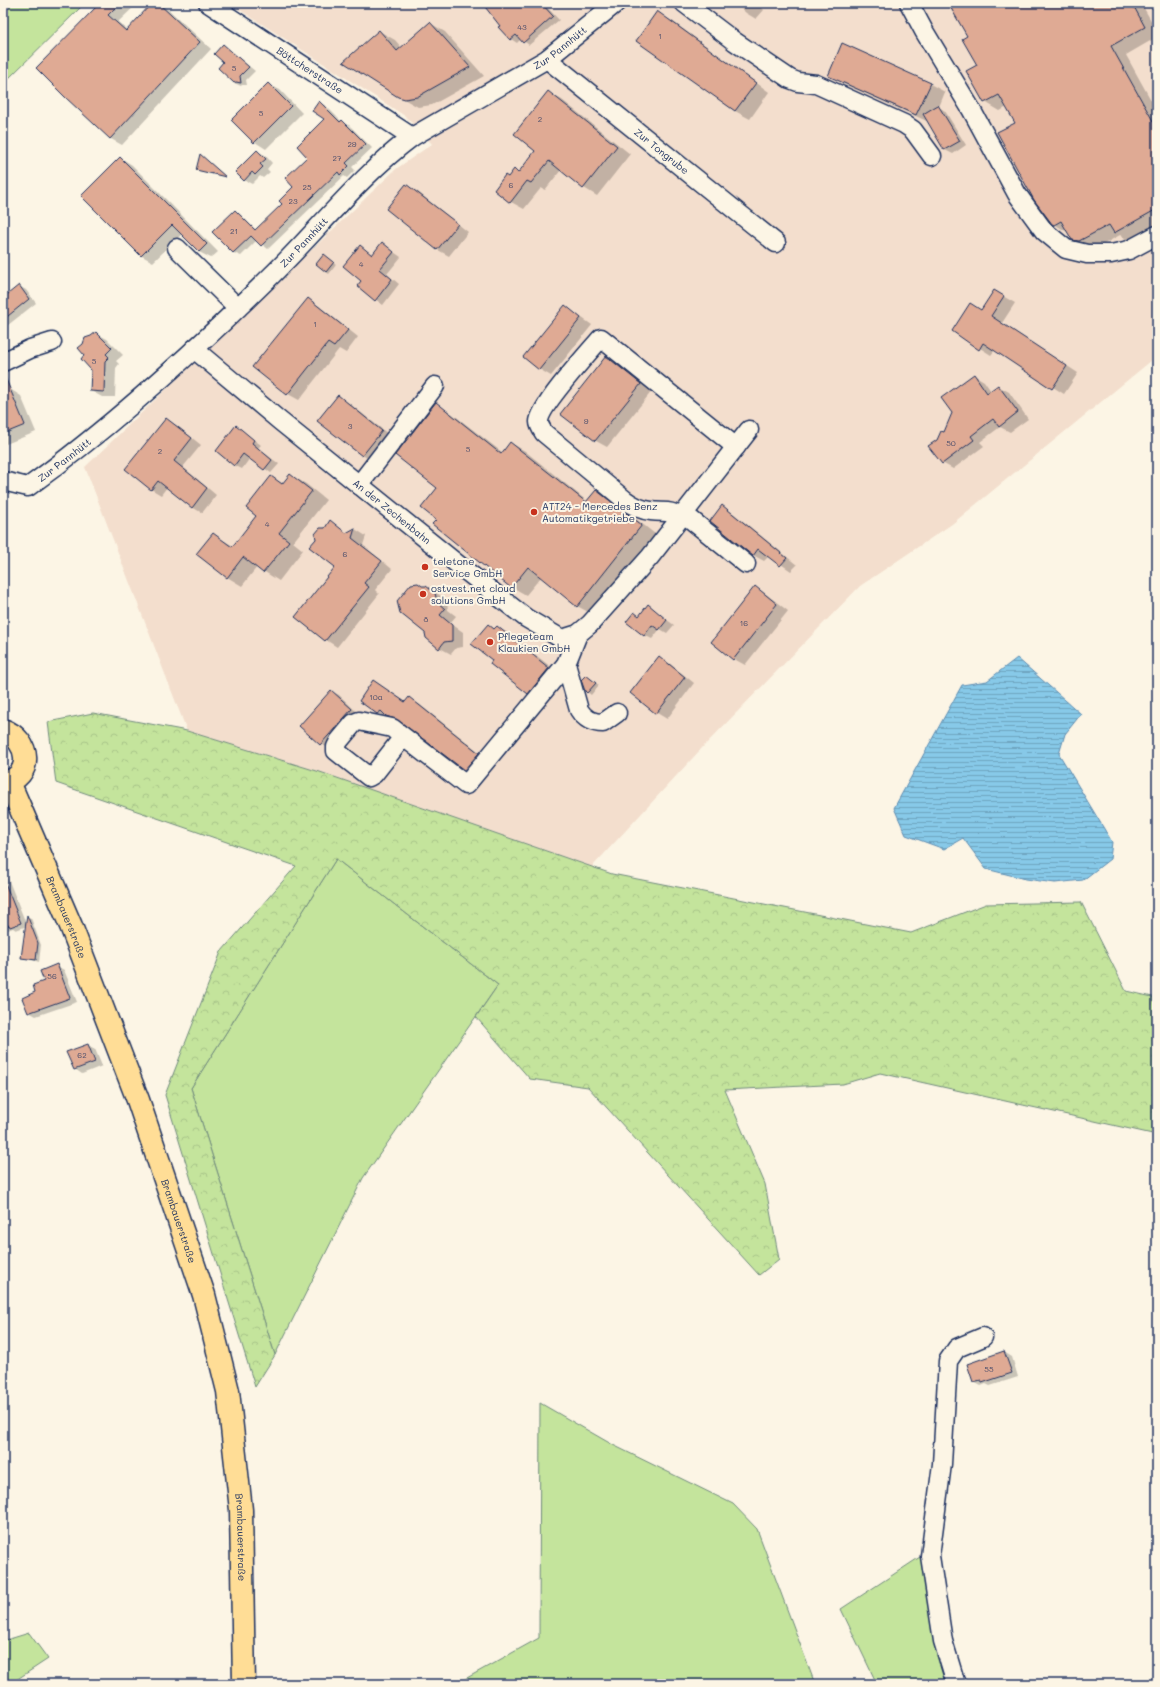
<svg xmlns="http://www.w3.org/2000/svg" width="1160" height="1687" font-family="Mali,sans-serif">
<defs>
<pattern id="forest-crowns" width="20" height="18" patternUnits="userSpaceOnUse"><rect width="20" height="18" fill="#c4e49c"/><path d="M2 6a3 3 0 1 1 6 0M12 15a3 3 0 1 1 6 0" fill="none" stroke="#a8c489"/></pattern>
<pattern id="water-rules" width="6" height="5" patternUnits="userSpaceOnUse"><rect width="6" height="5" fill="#87c9e8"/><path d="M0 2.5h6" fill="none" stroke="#6ea4bf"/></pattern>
</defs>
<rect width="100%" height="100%" fill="#fcf5e5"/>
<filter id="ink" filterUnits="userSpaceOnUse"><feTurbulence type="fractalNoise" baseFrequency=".025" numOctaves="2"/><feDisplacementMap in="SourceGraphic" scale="8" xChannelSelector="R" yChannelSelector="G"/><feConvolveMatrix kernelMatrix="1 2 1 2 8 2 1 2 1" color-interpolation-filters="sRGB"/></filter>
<g filter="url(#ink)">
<polygon fill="#f3decd" points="229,3 1157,3 1157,356 952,524 860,586 702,748 592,867 320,772 187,731 85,467 396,169 432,144 405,116"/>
<g fill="#c4e49c" stroke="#708a7d">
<polygon points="3,3 85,3 3,84"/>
<polygon points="336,859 498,985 363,1178 275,1355 191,1088"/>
<polygon points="540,1403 613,1445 733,1504 757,1529 815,1684 456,1684 539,1638"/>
<polygon points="923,1555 945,1684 877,1684 841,1609"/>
<polygon points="29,1633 48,1659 10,1684 3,1684 3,1641"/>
</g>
<polygon fill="url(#forest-crowns)" stroke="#708a7d" points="93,713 187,731 320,772 612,874 911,933 986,904 1081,902 1126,991 1157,998 1157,1135 880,1073 843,1084 725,1090 765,1184 779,1259 759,1275 588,1087 530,1079 476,1017 498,985 336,859 191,1088 275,1355 255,1387 165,1095 221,952 296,866 56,783 48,722"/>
<polygon fill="url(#water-rules)" stroke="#5c8bb1" points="1017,658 1081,714 1065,734 1059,754 1112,842 1110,859 1083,880 1055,883 1026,879 986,869 963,838 944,849 906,835 894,808 962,685 987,681"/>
<g fill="#0003">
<polygon points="102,3 138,3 118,22 128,30 157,3 169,10 211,49 122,145 111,139 65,96"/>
<polygon points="489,3 543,3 559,20 529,45 521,39 517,43 511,39 500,27 501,26"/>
<polygon points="735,3 757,3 764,10 756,19 746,13"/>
<polygon points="947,3 1141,3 1157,31 1157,37 1126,55 1157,111 1157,226 1129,241 1120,235 1095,249 1088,248 1073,239 1069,233 1054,224 1016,123 1007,107 1000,111 985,102 979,66 968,37"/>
<polygon points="658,13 672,21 769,92 750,119 735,111 638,40"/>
<polygon points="430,23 445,32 484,76 432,105 418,107 402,98 379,31 395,40 402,48"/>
<polygon points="223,45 255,71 246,80 247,85 242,85 241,86 234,83 225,62"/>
<polygon points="829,75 930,84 945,92 939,107 945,111 966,145 953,154 945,150 929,122 844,84"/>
<polygon points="268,84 280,90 302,113 266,149 255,142 232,120"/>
<polygon points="548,92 562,100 630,154 597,196 584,188 561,170 545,190 541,188 524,209 511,202 508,178 514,171 519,173 537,151"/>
<polygon points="319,102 326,106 342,122 349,125 372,148 352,167 355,170 347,178 344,176 268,249 257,240 241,256 234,253 214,232 235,211 241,215 256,230 283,204 295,187 326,119"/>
<polygon points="257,151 265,155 272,163 267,169 270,172 263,178 260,176 252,184 244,180"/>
<polygon points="203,157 226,177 197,169"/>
<polygon points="121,158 132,165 218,252 211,258 199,252 182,234 153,262 142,256 82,196"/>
<polygon points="407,185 418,192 468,232 449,256 438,250 387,209"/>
<polygon points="382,244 401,257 387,274 399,284 383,305 358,286 362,281 360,246 373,255"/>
<polygon points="327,258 336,265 329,274 326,272"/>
<polygon points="19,286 26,290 36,303 3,329 3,299"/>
<polygon points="994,291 1015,303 1002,323 1078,373 1064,394 995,350 991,355 953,331 981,310"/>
<polygon points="308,299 319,306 358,337 346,353 339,349 299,400 288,394"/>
<polygon points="565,306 592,325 551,376 539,369"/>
<polygon points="96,333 107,339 123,355 116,361 119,364 116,368 115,397 102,397 91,391"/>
<polygon points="606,357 618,364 652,391 607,447 596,441 561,413"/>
<polygon points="974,375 984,381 991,391 998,386 1009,392 1028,419 1010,432 1000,427 980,442 984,446 953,469 942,463 937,440 944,433"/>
<polygon points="10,389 21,396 36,432 6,444 3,442 3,392"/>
<polygon points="338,396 349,403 393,438 374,462 362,455"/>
<polygon points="436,404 450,412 503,453 511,443 525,451 588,502 596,491 611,499 655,534 592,614 577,606 541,577 526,595 512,587 434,524 437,520 438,488"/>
<polygon points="166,419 176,425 201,445 183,467 216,495 202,513 192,507 167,487 161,495 151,489"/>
<polygon points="237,427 261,445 258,448 279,464 271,473 250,458 242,469 234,465"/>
<polygon points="290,475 306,484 326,500 293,542 303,550 279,581 257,567 242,586 227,577 213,534 233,546 258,516 272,477 283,484"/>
<polygon points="723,507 733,513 797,565 791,571 769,556 764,561 753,555 711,521"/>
<polygon points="330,522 348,533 355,529 366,536 363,545 392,569 375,590 379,594 337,647 326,640 297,617 337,567 325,529"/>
<polygon points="423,587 426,587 438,594 447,601 448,610 456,616 450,623 463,632 463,647 456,648 451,654 440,648"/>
<polygon points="755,587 766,594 788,611 745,665 734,659 712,641"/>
<polygon points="648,606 674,625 667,633 660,629 652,639 644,635 635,613 640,616"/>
<polygon points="488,625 495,629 497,627 509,634 561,675 541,700 528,693 493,660"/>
<polygon points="659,658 669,663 694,683 667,719 657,713 632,693"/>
<polygon points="586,676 599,685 591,695 585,690"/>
<polygon points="374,681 406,702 409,699 419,704 488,759 475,775 465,770 405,724 390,717 388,719 378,713"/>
<polygon points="331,691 339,695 359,714 328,748 321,744 300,726"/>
<polygon points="3,866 27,926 16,930 13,928 8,930 3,928"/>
<polygon points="28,917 31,918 41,945 39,962 22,957"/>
<polygon points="57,966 64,970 77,1002 36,1016 29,1012 37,993"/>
<polygon points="88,1045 95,1049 102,1066 82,1074 75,1069"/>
<polygon points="1004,1352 1012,1357 1018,1377 990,1386 986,1384 981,1386 974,1382"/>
</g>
<g fill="#dfaa94" stroke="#1b2f5e">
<polygon points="100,3 120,3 108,15 126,31 152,3 158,3 200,42 110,139 65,97 36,68"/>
<polygon points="482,3 541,3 553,16 523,43 516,35 510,40 498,27 500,26"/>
<polygon points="948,3 1132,3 1145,27 1111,46 1157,128 1157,209 1114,233 1109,225 1079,241 1072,240 1061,221 1054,225 1052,224 1034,200 997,132 1015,123 999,95 984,103 966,71 977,65 962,39 967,36"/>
<polygon points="657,11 756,83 735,111 636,41"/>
<polygon points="430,22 470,67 417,97 405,99 398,97 343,62 379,30 397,51"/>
<polygon points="842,43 931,83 916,115 828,76"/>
<polygon points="223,44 249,67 240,76 241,83 236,82 234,83 218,68 223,62 214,54"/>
<polygon points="268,83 291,106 254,143 231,120"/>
<polygon points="548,91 617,146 583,189 549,161 531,183 527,181 510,203 494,190 505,175 508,177 514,169 518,173 535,151 514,134"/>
<polygon points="319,101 340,122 342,120 366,144 346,163 349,166 340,175 338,172 261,246 251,236 233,253 212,232 235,210 255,230 282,204 279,201 293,187 285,178 307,157 297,146 324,119 312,111"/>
<polygon points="938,105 960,141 944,150 923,114"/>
<polygon points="257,150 266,159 260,164 263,167 255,175 252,172 244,181 235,172"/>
<polygon points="200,154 226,177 196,170"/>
<polygon points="120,157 207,244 199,252 172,225 141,256 81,196"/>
<polygon points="406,184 458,224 437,250 386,209"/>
<polygon points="382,242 394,252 380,269 392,279 375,301 357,286 361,281 343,266 360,245 372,255"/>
<polygon points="324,254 334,262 326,272 316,264"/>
<polygon points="19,285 29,299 3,320 3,298"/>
<polygon points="994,290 1004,296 991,316 1067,366 1052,389 983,343 979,350 952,331 970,303 981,310"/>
<polygon points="308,298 348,330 334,347 328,343 287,395 252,367"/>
<polygon points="565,305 581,318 539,370 523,357"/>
<polygon points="96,332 112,348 106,354 109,357 105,361 104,392 90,391 91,370 81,359 84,355 78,348 83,344 85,338 91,336"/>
<polygon points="606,356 641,384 595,441 560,414"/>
<polygon points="3,372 25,425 3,434"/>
<polygon points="974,374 987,393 998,385 1018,412 999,427 993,419 971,436 974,440 942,464 928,446 937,440 941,431 944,432 952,413 941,398"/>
<polygon points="338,395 382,431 362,456 317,421"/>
<polygon points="436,402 501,454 510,442 586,502 596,490 642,525 577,607 528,567 511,588 432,524 436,520 421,508 437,488 395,455"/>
<polygon points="166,418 192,438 174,461 207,488 192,508 158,481 151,490 125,469"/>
<polygon points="236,425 254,440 252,443 272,460 264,470 243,454 234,466 216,451"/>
<polygon points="290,474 312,491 279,533 289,541 263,573 243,557 227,578 196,554 213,533 232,547 256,516 246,508 271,476 282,484"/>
<polygon points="722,505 787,558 780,566 758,549 753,556 710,521"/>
<polygon points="330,520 346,533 355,528 352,538 382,561 364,583 369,587 325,641 295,617 335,567 309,547 316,539 315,534 320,528 325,528"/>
<polygon points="418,583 422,586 426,586 435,593 437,602 445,609 440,615 452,625 452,641 444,642 439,649 426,638 425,633 400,613 397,601 411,584"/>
<polygon points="755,586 777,604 733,660 711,642"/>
<polygon points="648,604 667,620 659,630 652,625 644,636 626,622 634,612 639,616"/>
<polygon points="488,624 494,629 497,626 549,668 528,694 490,664 492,660 471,644"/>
<polygon points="659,656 685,677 656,714 630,693"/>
<polygon points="586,675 596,683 587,693 585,691 581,680"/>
<polygon points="373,680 405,702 409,697 479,753 464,770 398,720 386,716 381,711 377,714 359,701"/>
<polygon points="331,690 352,709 320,745 299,726"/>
<polygon points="3,878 21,923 10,927 9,925 3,927"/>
<polygon points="27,915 38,943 36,960 21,958"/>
<polygon points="57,964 70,998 28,1013 22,998 35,992 33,985 44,981 40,971"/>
<polygon points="88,1044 95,1062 74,1070 66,1052"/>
<polygon points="1004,1351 1012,1373 982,1383 981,1380 973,1382 967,1364"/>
</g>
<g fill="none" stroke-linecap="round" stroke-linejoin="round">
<defs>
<g id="minor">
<path id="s1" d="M208 3 412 137"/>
<polyline points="684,3 734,41 790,79 798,82 816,84 904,124 913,130 932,156"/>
<polyline points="909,3 924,31 971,109 1017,194 1044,231 1066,249 1087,254 1111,254 1129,250 1157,235"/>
<path id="s2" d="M547 59 776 243"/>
<polyline points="177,248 238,308"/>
<path id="s3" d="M194 349 280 421 466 571 526 618 562 639 578 634 590 624 650 557 749 430"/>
<polyline points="3,362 30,349 52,342"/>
<path id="s4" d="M3 481 28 487C114 425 197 349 272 275 318 230 361 175 412 137L547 59 616 3"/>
<polyline points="359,485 435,386"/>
<polyline points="684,514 746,564"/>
<path d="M681 518C669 509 665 513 651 511 641 510 633 506 625 500L544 433C542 430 539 425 539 422 539 407 589 352 601 338L736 447"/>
<path d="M566 664 579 710C585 719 592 723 603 723L617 713"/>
<polyline points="403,737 374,774 369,777 336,751 336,747 339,741 354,723 359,721 392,728 466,785 566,664 578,634"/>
<polyline points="956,1684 943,1641 930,1556 942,1464 948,1361 957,1348 983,1337"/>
</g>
<g id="major">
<path d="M3 730C31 740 34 777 3 783"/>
<path id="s5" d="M9 782 71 926 138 1100 204 1295 228 1391 241 1510 244 1684"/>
</g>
</defs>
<use href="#minor" stroke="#1b2f5e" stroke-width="21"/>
<use href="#major" stroke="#1b2f5e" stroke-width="25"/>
<use href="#minor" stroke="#fcf5e5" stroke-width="18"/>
<use href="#major" stroke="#ffdd96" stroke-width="22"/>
</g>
</g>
<g fill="#c8321e" stroke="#fcf5e5" stroke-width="1.5">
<circle cx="534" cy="512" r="4"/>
<circle cx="425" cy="567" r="4"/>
<circle cx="423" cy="594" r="4"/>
<circle cx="490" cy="642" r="4"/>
</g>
<g text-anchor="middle" stroke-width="4" stroke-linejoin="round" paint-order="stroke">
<g font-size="8" fill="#4c4e6c">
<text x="522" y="30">43</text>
<text x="660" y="39">1</text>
<text x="234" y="71">5</text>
<text x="261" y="116">5</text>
<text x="540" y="122">2</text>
<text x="352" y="147">29</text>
<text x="337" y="161">27</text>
<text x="511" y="188">6</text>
<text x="307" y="190">25</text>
<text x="293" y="204">23</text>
<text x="234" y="234">21</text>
<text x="361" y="267">4</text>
<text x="315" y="327">1</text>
<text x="94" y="364">5</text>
<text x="586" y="424">9</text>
<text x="350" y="429">3</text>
<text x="951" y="446">50</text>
<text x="468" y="452">5</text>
<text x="160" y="454">2</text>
<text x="267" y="527">4</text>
<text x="345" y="557">6</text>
<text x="426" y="622">8</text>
<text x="744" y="626">16</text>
<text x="376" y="700">10a</text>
<text x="52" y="979">56</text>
<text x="82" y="1058">62</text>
<text x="989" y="1372">55</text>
</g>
<g font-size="10" fill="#1b2f5e" stroke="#fcf5e5">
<text dy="4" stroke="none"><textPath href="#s4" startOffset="719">Zur Pannhütt</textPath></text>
<text dy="4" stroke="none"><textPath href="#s1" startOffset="122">Böttcherstraße</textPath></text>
<text dy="4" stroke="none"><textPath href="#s2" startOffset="147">Zur Tongrube</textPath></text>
<text dy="4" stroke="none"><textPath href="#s4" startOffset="395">Zur Pannhütt</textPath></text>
<text dy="4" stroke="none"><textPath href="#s4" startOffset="71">Zur Pannhütt</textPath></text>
<text dy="4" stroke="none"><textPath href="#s3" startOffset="256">An der Zechenbahn</textPath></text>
<text dy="4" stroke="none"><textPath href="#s5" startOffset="147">Brambauerstraße</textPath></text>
<text dy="4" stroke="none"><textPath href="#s5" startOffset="471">Brambauerstraße</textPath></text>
<text dy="4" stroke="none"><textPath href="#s5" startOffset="795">Brambauerstraße</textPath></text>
</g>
<g font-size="10" fill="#1b2f5e" stroke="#fcf5e5" text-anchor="start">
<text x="542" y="510">ATT24 - Mercedes Benz<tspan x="542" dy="12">Automatikgetriebe</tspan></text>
<text x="433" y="565">teletone<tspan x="433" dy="12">Service GmbH</tspan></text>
<text x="431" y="592">ostvest.net cloud<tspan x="431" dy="12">solutions GmbH</tspan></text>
<text x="498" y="640">Pflegeteam<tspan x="498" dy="12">Klaukien GmbH</tspan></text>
</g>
</g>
<rect width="1160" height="1687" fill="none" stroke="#fcf5e5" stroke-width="16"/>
<rect x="8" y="8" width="1144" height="1671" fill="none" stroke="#1b2f5e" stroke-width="1.5" filter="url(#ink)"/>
</svg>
